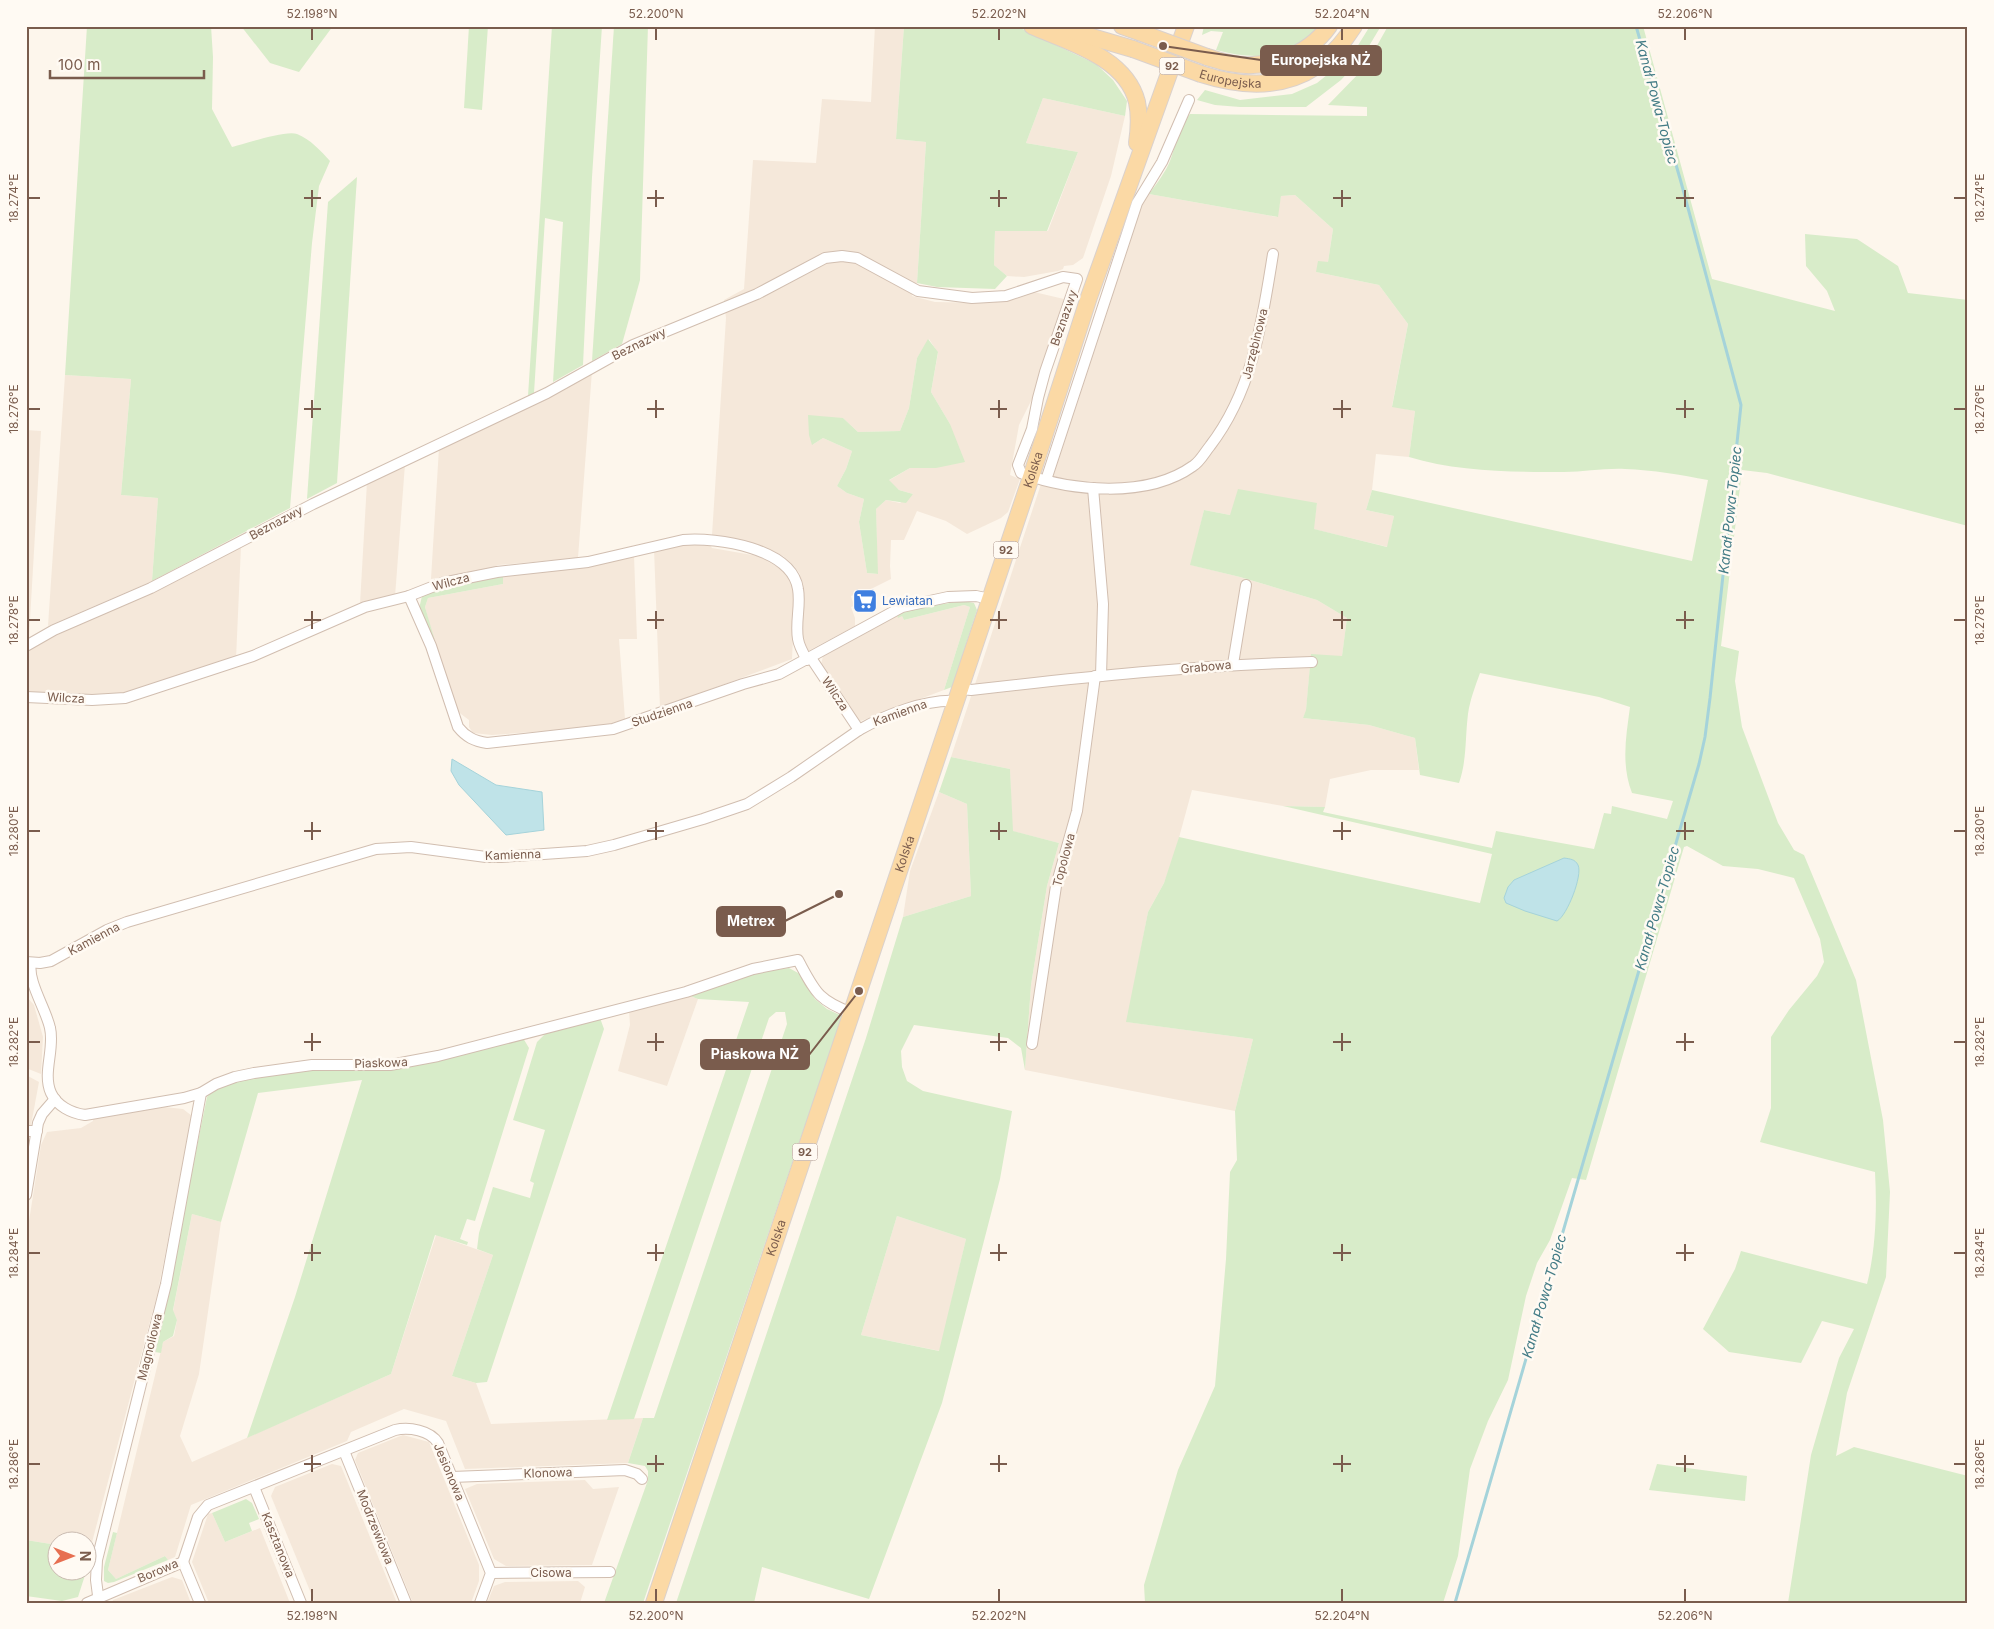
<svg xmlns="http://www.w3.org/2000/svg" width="1994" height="1629" font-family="Inter,sans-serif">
<rect width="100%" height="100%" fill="#fdf6ec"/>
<g fill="#f5e8da" fill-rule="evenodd">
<path d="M875 26H904L896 139 926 142 917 283 912 296 935 302 988 303 1004 301 1034 292 1064 299 1032 399 1019 425 1010 475 1020 479 1008 512 1001 518 967 534 946 521 917 511 904 540H891L890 566 891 579 873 588 851 596 854 606 851 607 855 618V626L808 651 801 633 803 602 800 574 794 566 783 556 737 541 712 535 726 318 724 300 744 289 753 160 816 163 822 99 871 102ZM929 339 938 353 931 392 950 424 936 468H910L888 481 899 490 913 494 900 503 886 500 876 509 877 574 867 573 859 522 864 499 847 493 837 486 846 469 852 451 823 438 812 445 843 418 858 432 900 431 909 408 917 358Z"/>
<polygon points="1043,98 1125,116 1111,176 1083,258 1073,265 1064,266 1063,269 1058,271 1024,277 1007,276 994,265 995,230 1048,231 1078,152 1026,143"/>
<polygon points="1149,194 1277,217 1281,196 1295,195 1333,229 1328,262 1316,272 1379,285 1408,324 1392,406 1415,411 1409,457 1376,454 1372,490 1366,510 1394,516 1388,547 1313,529 1317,503 1230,515 1204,510 1191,565 1240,577 1317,600 1347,618 1342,657 1311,655 1306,711 1303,718 1369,725 1415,738 1419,770 1371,770 1330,779 1325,807 1283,806 1192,790 1174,856 1164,883 1148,912 1127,1022 1253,1039 1235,1111 1025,1070 1031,985 1047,886 1059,843 1012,831 1010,769 951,757 1040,487 1109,304 1144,199"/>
<polygon points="592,371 578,558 498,565 489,570 431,579 439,448"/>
<polygon points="65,375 131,379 121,495 158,498 152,581 48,626"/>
<polygon points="26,430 41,431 29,637 26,639"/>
<polygon points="405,464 395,597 360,604 367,482"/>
<polygon points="689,544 709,544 712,548 758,556 788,573 795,595 792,659 660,708 654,549"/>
<polygon points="241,546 236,659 121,694 105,697 26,694 26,650"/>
<polygon points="634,555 637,639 619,639 625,719 606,725 585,728 492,735 473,733 469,727 469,720 457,711 430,626 425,607 428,598 503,584 502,576"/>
<polygon points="964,605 970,607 944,690 861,721 858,720 821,665 823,656 897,615 902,616 904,620"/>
<polygon points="939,792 967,804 971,896 903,917 910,871"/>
<polygon points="688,995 698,999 667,1086 618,1071 630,1025 629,1010"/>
<polygon points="26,996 34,1005 43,1037 41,1074 26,1068"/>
<polygon points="26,1075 39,1082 31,1125 26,1126"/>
<polygon points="164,1107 183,1109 192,1116 158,1291 90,1550 88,1549 88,1542 58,1542 57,1545 26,1540 26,1240 41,1145 47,1132 81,1128 93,1121 93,1119"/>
<polygon points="192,1214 221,1222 199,1374 180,1436 192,1462 391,1374 436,1235 493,1255 452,1376 476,1383 491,1424 643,1418 628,1463 465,1469 446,1421 404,1409 351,1432 347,1441 191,1505 175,1557 168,1560 165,1556 116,1579 108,1570 163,1342 174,1336 177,1320 173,1311"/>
<polygon points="897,1216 966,1239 940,1351 861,1335"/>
<polygon points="403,1435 429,1442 479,1565 479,1581 471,1603 413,1603 355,1460 358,1453"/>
<polygon points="332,1464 341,1466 397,1603 315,1603 271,1496 275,1487"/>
<polygon points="585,1480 593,1489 619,1487 592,1565 506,1566 494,1559 465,1489 477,1484"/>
<polygon points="212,1513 225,1542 260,1528 290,1603 209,1603 192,1562 208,1514"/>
<polygon points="172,1577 182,1580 191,1603 112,1603 113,1600"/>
<polygon points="578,1581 585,1587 580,1603 487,1603 494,1586 505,1582"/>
</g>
<g fill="#d8ecc9" fill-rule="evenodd">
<path d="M87 26H211L213 57 212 109 232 147C245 144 285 130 297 134 310 139 321 151 330 161L319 186 312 243 290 508 152 581 158 498 121 495 131 379 65 375Z"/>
<polygon points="241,26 333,26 299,72 270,63"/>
<polygon points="469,26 488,26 482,110 464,108"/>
<polygon points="552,26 602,26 592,177 583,365 553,382 563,222 545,218 534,393 528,396"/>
<polygon points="614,26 648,26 640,280 622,344 592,361"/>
<polygon points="904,26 1016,26 1096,64 1113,80 1127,101 1125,116 1043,98 1026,143 1078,152 1047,231 995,231 994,265 1007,276 995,289 937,287 917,283 926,142 896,139"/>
<path d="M1204 26H1320C1289 59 1258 61 1216 50L1223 32 1211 31 1202 35Z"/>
<polygon points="1370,26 1381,26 1363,56 1341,80 1306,107 1240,107 1215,105 1197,100 1205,90 1240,100 1292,94 1317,83 1352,55"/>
<path d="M1388 26H1643L1712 279 1835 311 1827 291 1806 266 1805 234 1857 239 1898 266 1908 293 1968 300V526L1767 473 1742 470 1721 646 1739 651 1735 681 1742 727 1778 823 1794 850 1804 855 1856 980 1883 1120 1890 1192 1886 1277 1847 1393 1836 1456 1854 1447 1968 1476V1603H1788L1811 1455 1839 1358 1854 1329 1822 1321 1801 1363 1729 1352 1703 1329 1735 1269 1741 1251 1867 1284C1876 1248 1877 1209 1875 1172L1760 1142 1771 1108V1037L1789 1010 1817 976 1824 962 1820 939 1794 878 1758 869 1723 866 1687 846 1684 847 1586 1180 1572 1178 1550 1240 1537 1263 1526 1296 1508 1380 1488 1421 1470 1469 1458 1556 1443 1603H1145L1144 1585 1178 1470 1215 1386 1226 1259 1230 1172 1237 1160 1235 1111 1253 1039 1126 1022 1148 912 1164 883 1179 837 1480 903 1492 854 1283 806 1325 807 1323 812 1492 848 1496 831 1594 849 1604 813 1611 814 1612 806 1667 819 1673 801 1632 793C1621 764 1626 737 1630 707L1599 697 1480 673C1475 687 1470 700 1468 714 1465 738 1467 760 1459 783L1420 775 1415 738 1369 725 1303 718 1306 710 1311 654 1342 656 1347 618 1317 600 1240 577 1190 565 1204 510 1230 515 1238 489 1317 503 1314 529 1387 547 1394 516 1366 510 1372 490 1692 561 1708 480C1681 475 1653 470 1625 469 1605 468 1584 472 1564 472 1514 472 1457 472 1409 457L1415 411 1392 407 1408 324 1379 285 1316 272 1318 261 1328 262 1333 229 1295 195 1281 196 1278 217 1149 194C1157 183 1165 173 1170 161 1176 145 1179 126 1190 114L1367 116V107L1328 105 1365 67Z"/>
<polygon points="357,177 337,483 307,499 328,202"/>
<polygon points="928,339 938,352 931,392 950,424 965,462 936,468 910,468 889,480 899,490 913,494 906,503 886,500 876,509 878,574 867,573 859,522 864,499 847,493 837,486 846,469 852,451 823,438 812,445 809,435 808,415 843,418 858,432 900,431 909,408 917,358"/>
<polygon points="503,576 503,584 428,598 425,607 435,641 419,609 422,596 431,589"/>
<polygon points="964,601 974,603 977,610 952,687 944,690 970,607 964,605 904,620 902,616 898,618 897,615 914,608"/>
<path d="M951 757 1010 769 1013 831 1059 843 1047 886 1031 985 1025 1070 1021 1048 1008 1038 914 1025 901 1051 902 1067 907 1081 923 1091 1012 1111 1000 1179 942 1403 869 1599 762 1567 754 1603H676L866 1038 903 917 971 896 967 804 939 792ZM897 1216 966 1239 939 1351 861 1335Z"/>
<polygon points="789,968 800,974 815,999 827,1009 842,1016 643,1603 604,1603 648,1480 648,1471 645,1466 628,1463 643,1418 654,1418 787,1024 785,1012 776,1012 769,1018 634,1419 607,1420 749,1002 698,999 688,995 761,972"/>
<polygon points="600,1018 604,1029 487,1382 476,1383 452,1376 493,1255 477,1249 479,1233 493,1187 530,1198 534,1183 530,1181 545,1130 513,1120 537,1042 547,1032"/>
<polygon points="523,1038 529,1048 475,1221 467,1219 460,1239 468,1242 467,1245 435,1235 391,1374 247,1438 295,1297 362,1080 258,1093 221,1222 192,1214 173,1310 177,1320 173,1336 163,1342 161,1353 155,1352 207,1097 213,1090 252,1076 345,1067 390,1068"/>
<polygon points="1657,1464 1747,1476 1745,1501 1649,1490"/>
<polygon points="246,1499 252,1503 259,1519 249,1523 252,1531 225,1542 212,1513"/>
<polygon points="113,1532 117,1533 108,1570 116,1579 165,1556 168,1560 114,1582 108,1583 104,1581 104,1567"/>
<polygon points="26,1540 57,1545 58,1572 86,1572 78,1597 62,1601 26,1596"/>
</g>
<g fill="#bfe3e8" stroke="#a5d3da">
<polygon points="452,759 496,785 542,792 544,830 506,835 459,785 451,771"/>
<path d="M1564 858C1570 859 1575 859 1578 865 1583 875 1567 916 1557 921L1525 911 1506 903 1504 898 1508 887 1514 880Z"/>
</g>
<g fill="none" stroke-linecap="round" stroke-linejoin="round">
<polyline stroke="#a5d3da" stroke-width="3" points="1455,1603 1699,764 1705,737 1710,698 1741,405 1681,182 1636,26"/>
<defs>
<g id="street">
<polyline points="1046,480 1137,203 1162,162 1189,100"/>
<polyline points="1093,488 1103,604 1101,676"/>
<path d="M409 596 431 646 458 727C466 737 474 741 487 743L613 729 743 684 779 674 902 607 948 597 976 596 990 599"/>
<path d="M26 646 54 630 151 588 313 504 547 393 633 345 757 294 825 258 842 256 857 258 918 291 972 298 1006 296 1063 277 1077 279 1045 372 1038 398 1032 429 1018 465 1021 473C1071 491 1147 499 1193 466 1200 462 1205 452 1210 446 1253 390 1262 322 1273 254"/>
<polyline points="811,658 859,730"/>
<polyline points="1233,664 1246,585"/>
<path d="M961 689 971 690C1084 677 1197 665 1312 662"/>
<path d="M26 697 92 700 125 698 253 656 365 607 409 596 442 583 497 572 588 562 683 540C717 537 792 548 798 589 801 606 795 622 798 639 799 646 803 653 807 660"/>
<path d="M26 962 40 963 51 961 107 930 127 922 376 849 411 847 486 857H501L587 851 614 845 703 819 747 804 791 777 859 730C885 715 926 699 956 701"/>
<path d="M31 963C27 981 46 1009 50 1028 55 1049 42 1073 51 1093 57 1106 71 1113 85 1115L184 1098 201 1093 216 1084 235 1077 254 1073 312 1065H390L438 1056 686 992 753 969 798 960C815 991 817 1000 852 1013"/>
<polyline points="1032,1044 1056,886 1077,811 1095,676"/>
<polyline points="26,1131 37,1131"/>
<polyline points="26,1195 38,1123 42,1114 55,1099"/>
<polyline points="344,1451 406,1603"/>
<polyline points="452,1477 625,1470 637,1474 642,1479"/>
<polyline points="254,1487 301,1603"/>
<path d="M183 1562 198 1517 208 1505 395 1430C409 1427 430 1430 438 1443L491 1573 480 1603"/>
<polyline points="183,1562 200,1603"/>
<polyline points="491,1573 610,1572"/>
<polyline points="87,1603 183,1562"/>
<polyline points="99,1603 96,1580 97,1560 166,1284 201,1093"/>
</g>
<g id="primary">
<path d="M1032 26C1068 42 1126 57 1137 102 1140 116 1139 129 1137 143"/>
<polyline points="1065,26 1078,33 1133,49"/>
<polyline points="1122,26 1139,32"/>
<path d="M1207 57C1214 59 1222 62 1229 63 1265 71 1308 56 1329 26"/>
<path id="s1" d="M1201 74C1263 94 1317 85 1354 26"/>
<path id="s2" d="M654 1603 1031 477 1089 297 1186 26"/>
</g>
</defs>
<use href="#street" stroke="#d1beb0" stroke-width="12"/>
<use href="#primary" stroke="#dad1cd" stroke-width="18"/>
<use href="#street" stroke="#fff" stroke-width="10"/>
<use href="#primary" stroke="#fbd9a5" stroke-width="16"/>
<defs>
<g id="primary-bridge">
<polyline points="1139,32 1207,57"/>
<polyline points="1133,49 1201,74"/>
</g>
</defs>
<use href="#primary-bridge" stroke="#dad1cd" stroke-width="18" stroke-linecap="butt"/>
<use href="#primary-bridge" stroke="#fbd9a5" stroke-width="16"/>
</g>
<path fill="none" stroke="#7a5c4d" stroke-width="2" d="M312 28V40M656 28V40M999 28V40M1342 28V40M1685 28V40M312 190V207M656 190V207M999 190V207M1342 190V207M1685 190V207M28 198H40M304 198H321M647 198H664M990 198H1007M1333 198H1351M1676 198H1694M1954 198H1966M312 400V418M656 400V418M999 400V418M1342 400V418M1685 400V418M28 409H40M304 409H321M647 409H664M990 409H1007M1333 409H1351M1676 409H1694M1954 409H1966M312 611V629M656 611V629M999 611V629M1342 611V629M1685 611V629M28 620H40M304 620H321M647 620H664M990 620H1007M1333 620H1351M1676 620H1694M1954 620H1966M312 822V840M656 822V840M999 822V840M1342 822V840M1685 822V840M28 831H40M304 831H321M647 831H664M990 831H1007M1333 831H1351M1676 831H1694M1954 831H1966M312 1033V1051M656 1033V1051M999 1033V1051M1342 1033V1051M1685 1033V1051M28 1042H40M304 1042H321M647 1042H664M990 1042H1007M1333 1042H1351M1676 1042H1694M1954 1042H1966M312 1244V1261M656 1244V1261M999 1244V1261M1342 1244V1261M1685 1244V1261M28 1253H40M304 1253H321M647 1253H664M990 1253H1007M1333 1253H1351M1676 1253H1694M1954 1253H1966M312 1455V1472M656 1455V1472M999 1455V1472M1342 1455V1472M1685 1455V1472M28 1464H40M304 1464H321M647 1464H664M990 1464H1007M1333 1464H1351M1676 1464H1694M1954 1464H1966M312 1589V1602M656 1589V1602M999 1589V1602M1342 1589V1602M1685 1589V1602"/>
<defs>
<symbol id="supermarket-square" viewBox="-11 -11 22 22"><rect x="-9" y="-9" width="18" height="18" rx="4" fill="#3f7fe0" stroke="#fffaf3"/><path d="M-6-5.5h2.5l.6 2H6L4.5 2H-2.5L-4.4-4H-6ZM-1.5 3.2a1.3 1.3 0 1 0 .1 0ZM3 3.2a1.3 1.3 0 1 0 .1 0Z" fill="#fff"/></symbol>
</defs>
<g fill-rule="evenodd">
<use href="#supermarket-square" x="851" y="587" width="28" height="28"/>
</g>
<g text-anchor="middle" stroke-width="5" stroke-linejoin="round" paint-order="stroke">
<g fill="#fffaf3" stroke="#a28b7f" stroke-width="1">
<rect x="1159.5" y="57.5" width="25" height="17" rx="4"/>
<rect x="993.5" y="541.5" width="25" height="17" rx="4"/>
<rect x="792.5" y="1143.5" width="25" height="17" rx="4"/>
</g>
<g font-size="11" font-weight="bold" fill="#7a5c4d">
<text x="1172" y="70">92</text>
<text x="1006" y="554">92</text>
<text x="805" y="1156">92</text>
</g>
<g font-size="12" fill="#7a5c4d" stroke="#fffaf3">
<text dy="4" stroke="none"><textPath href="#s1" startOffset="30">Europejska</textPath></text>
<text transform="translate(1064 318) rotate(-71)" y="4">Beznazwy</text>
<text transform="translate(639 344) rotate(-26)" y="4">Beznazwy</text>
<text transform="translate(1255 344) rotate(-76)" y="4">Jarzębinowa</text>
<text dy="4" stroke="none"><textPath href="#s2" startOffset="1195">Kolska</textPath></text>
<text transform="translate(276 523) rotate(-28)" y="4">Beznazwy</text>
<text transform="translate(451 582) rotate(-15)" y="4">Wilcza</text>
<text transform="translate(1206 667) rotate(-5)" y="4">Grabowa</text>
<text transform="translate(835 694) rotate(56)" y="4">Wilcza</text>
<text transform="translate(66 698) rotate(3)" y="4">Wilcza</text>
<text transform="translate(662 713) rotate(-19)" y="4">Studzienna</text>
<text transform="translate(900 713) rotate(-20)" y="4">Kamienna</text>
<text dy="4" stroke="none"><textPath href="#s2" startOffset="790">Kolska</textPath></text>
<text transform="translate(513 855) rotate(-2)" y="4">Kamienna</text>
<text transform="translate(1064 860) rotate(-75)" y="4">Topolowa</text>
<text transform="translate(94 939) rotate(-28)" y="4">Kamienna</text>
<text transform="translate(381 1063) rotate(-2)" y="4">Piaskowa</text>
<text dy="4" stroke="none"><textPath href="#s2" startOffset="385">Kolska</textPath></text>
<text transform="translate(150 1347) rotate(-76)" y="4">Magnoliowa</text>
<text transform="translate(449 1472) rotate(67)" y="4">Jesionowa</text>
<text transform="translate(548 1473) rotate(-2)" y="4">Klonowa</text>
<text transform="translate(375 1527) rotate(68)" y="4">Modrzewiowa</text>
<text transform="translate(278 1545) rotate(68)" y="4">Kasztanowa</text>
<text transform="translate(158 1571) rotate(-23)" y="4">Borowa</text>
<text x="551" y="1577">Cisowa</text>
</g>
<g font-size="12" fill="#366cbe" stroke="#fffaf3" text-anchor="start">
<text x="882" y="605">Lewiatan</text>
</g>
<g font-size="14" font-style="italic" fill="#437c86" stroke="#fffaf3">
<text transform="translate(1657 102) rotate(75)" y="5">Kanał Powa-Topiec</text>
<text transform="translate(1730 510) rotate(-84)" y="5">Kanał Powa-Topiec</text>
<text transform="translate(1657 908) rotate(-74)" y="5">Kanał Powa-Topiec</text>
<text transform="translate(1544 1296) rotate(-74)" y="5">Kanał Powa-Topiec</text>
</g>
</g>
<path fill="none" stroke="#7a5c4d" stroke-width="2" d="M1163 46L1261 60M839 894L785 921M859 991L809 1055"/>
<g fill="#7a5c4d" stroke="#fffaf3" stroke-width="2">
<circle cx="1163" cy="46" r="5"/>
<circle cx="839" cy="894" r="5"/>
<circle cx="859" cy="991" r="5"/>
</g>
<g fill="#7a5c4d" stroke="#7a5c4d" stroke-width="2">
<rect x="1261" y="46" width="120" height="29" rx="5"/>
<rect x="717" y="907" width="68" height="29" rx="5"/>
<rect x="701" y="1040" width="108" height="29" rx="5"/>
</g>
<g font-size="14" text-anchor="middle" font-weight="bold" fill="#fff">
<text x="1321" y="65">Europejska NŻ</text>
<text x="751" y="926">Metrex</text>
<text x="755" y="1059">Piaskowa NŻ</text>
</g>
<rect width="1994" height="1629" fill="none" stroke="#fffaf3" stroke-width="55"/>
<g transform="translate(72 1556) rotate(90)"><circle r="24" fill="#fffaf3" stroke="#cabbb1"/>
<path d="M0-4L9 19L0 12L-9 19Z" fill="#e76f51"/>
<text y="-8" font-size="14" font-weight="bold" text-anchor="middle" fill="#7a5c4d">N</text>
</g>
<path d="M50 70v8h154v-8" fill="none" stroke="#7a5c4d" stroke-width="2.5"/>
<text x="58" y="70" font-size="15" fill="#7a5c4d" stroke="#fffaf3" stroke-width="4" paint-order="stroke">100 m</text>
<rect x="28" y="28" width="1938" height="1574" fill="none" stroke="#7a5c4d" stroke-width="2"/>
<g font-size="12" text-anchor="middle" fill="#7a5c4d">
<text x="312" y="18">52.198°N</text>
<text x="656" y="18">52.200°N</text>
<text x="999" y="18">52.202°N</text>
<text x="1342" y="18">52.204°N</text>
<text x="1685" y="18">52.206°N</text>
<text transform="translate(1980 198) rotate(-90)" y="4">18.274°E</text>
<text transform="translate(14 198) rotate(-90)" y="4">18.274°E</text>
<text transform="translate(1980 409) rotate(-90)" y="4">18.276°E</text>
<text transform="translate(14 409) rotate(-90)" y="4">18.276°E</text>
<text transform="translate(1980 620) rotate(-90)" y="4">18.278°E</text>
<text transform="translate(14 620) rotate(-90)" y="4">18.278°E</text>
<text transform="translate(1980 831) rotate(-90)" y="4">18.280°E</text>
<text transform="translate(14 831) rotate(-90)" y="4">18.280°E</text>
<text transform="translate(1980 1042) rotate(-90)" y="4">18.282°E</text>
<text transform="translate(14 1042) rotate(-90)" y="4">18.282°E</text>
<text transform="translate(1980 1253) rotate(-90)" y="4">18.284°E</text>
<text transform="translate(14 1253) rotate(-90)" y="4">18.284°E</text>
<text transform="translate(1980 1464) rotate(-90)" y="4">18.286°E</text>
<text transform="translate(14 1464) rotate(-90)" y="4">18.286°E</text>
<text x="312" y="1620">52.198°N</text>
<text x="656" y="1620">52.200°N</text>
<text x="999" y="1620">52.202°N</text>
<text x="1342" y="1620">52.204°N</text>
<text x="1685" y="1620">52.206°N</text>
</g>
</svg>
